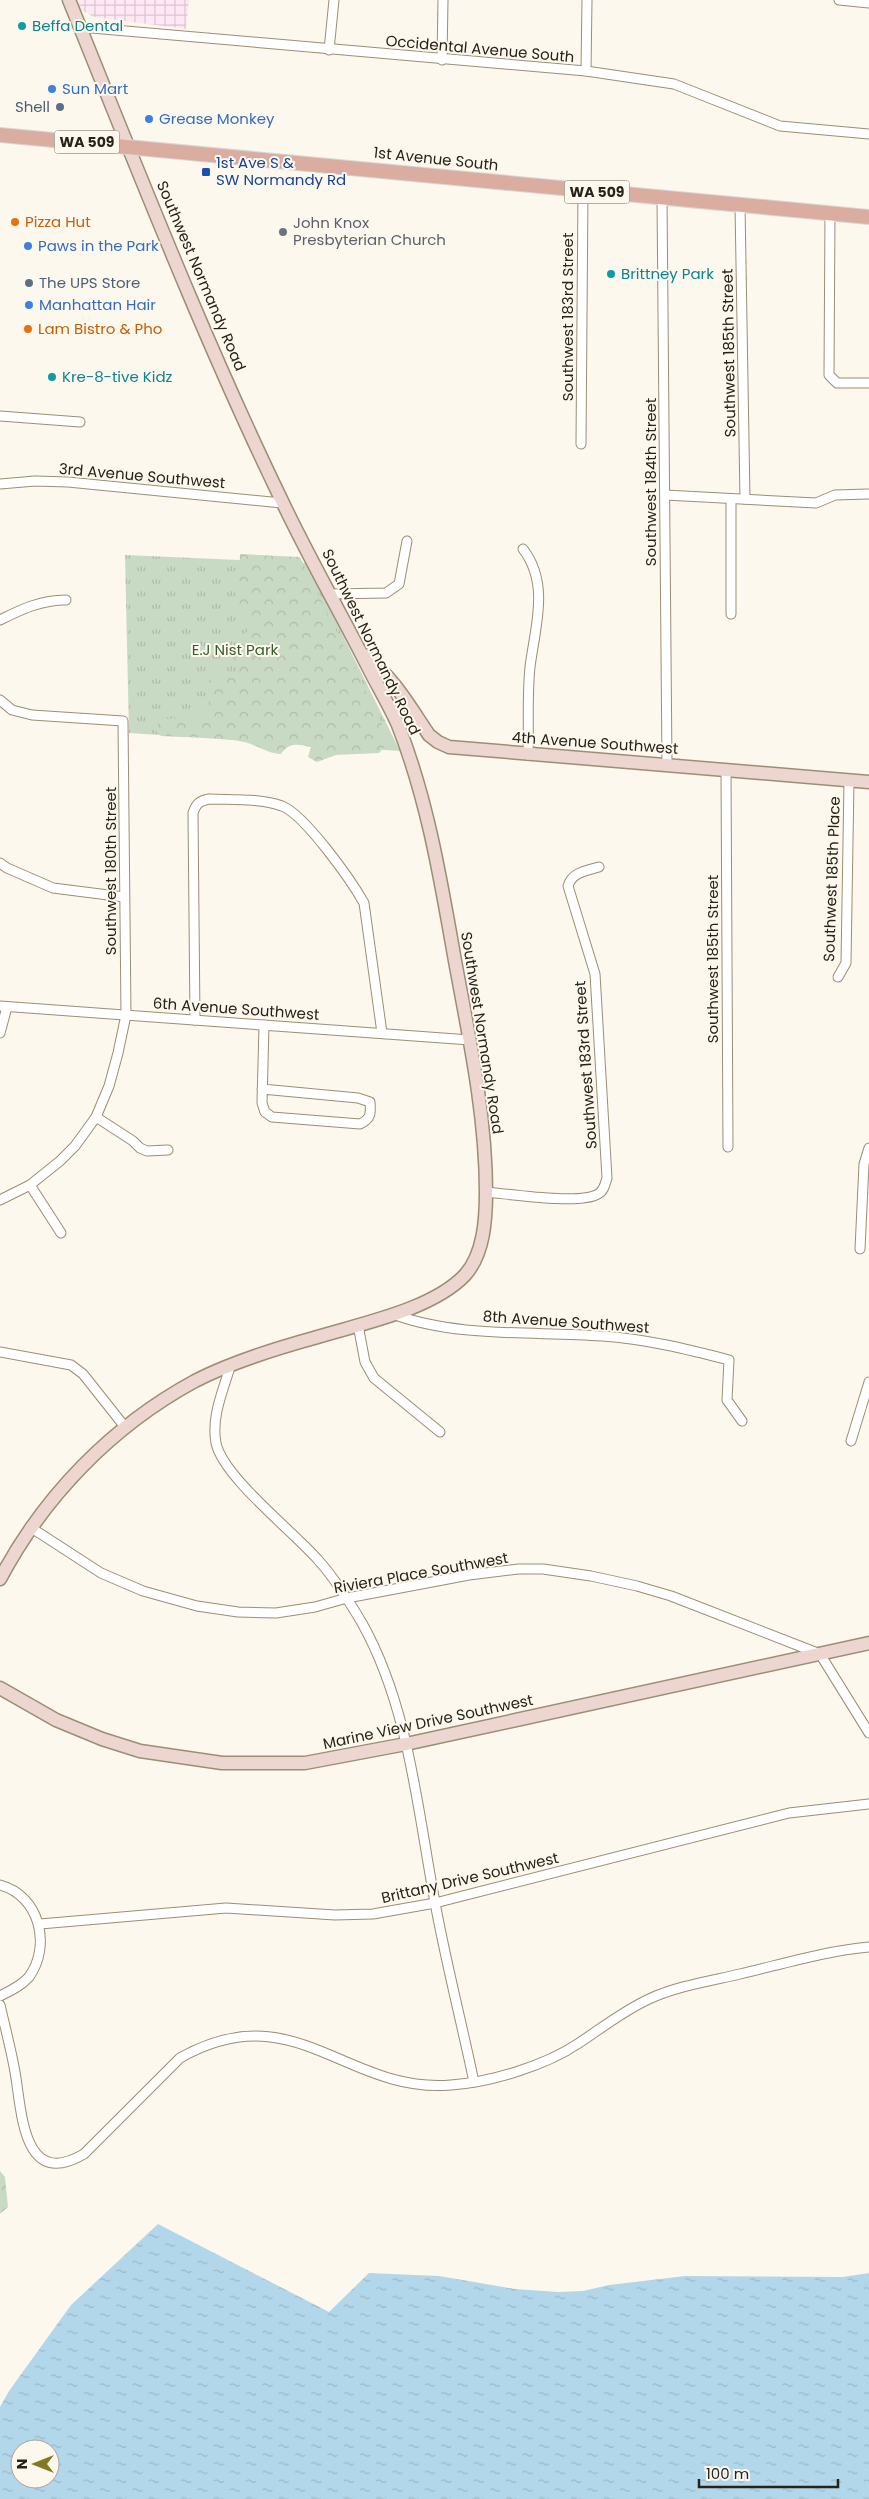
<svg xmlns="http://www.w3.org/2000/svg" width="869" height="2499" font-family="Poppins,sans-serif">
<defs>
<pattern id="industrial-grid" width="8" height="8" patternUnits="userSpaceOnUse" patternTransform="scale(1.25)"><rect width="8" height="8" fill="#ffe7f3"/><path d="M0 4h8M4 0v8" fill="none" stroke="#dbc6d0"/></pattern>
<pattern id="grass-tufts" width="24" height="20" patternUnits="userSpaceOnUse" patternTransform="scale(1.25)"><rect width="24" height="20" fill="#c9dac4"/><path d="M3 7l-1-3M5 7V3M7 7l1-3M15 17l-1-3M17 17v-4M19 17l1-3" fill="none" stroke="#adbba8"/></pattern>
<pattern id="forest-crowns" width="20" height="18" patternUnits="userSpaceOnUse" patternTransform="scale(1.25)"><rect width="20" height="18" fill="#c9dac4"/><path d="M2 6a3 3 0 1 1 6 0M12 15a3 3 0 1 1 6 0" fill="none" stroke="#adbba8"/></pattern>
<pattern id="water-ripples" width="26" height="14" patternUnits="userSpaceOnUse" patternTransform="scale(1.25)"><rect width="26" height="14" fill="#b2d7ea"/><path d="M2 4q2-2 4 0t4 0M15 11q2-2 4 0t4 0" fill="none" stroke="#99b8c8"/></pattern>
</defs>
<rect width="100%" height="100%" fill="#fdf8ed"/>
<polygon fill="url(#industrial-grid)" points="77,0 189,0 186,29 94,17 81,10"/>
<polygon fill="url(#grass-tufts)" points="125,555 307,563 400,751 129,733"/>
<g fill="url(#forest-crowns)">
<path d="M240 554 300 557 390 741 379 753 336 755 317 762 308 757 311 747C298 744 289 742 281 754 268 754 257 745 244 742 217 736 188 738 161 736L154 729 162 719 191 718 211 714 206 688 208 681 223 676 235 678 240 666 232 660C234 653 234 644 239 639 243 634 247 633 251 627L238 611Z"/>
<polygon points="0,2171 5,2177 8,2207 0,2214"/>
</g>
<path fill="url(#water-ripples)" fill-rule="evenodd" d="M158 2224 329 2312 369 2273 439 2276 515 2289 558 2292 583 2291 609 2285 685 2276 843 2277 869 2273V2499H0V2407L9 2391 71 2305ZM20 2449H50V2479H20Z"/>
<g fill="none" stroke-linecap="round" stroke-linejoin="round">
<defs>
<g id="street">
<polyline points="839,0 869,3"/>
<polyline points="80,27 586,71 674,84 780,126 869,134"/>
<polyline points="329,50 334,0"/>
<polyline points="442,60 443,0"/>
<polyline points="586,71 587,0"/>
<polyline points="662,198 667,765"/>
<polyline points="740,205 745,499"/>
<polyline points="830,213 829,375 837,383 869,383"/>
<polyline points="0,416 80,422"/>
<polyline points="581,444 583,190"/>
<polyline points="0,484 35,481 68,482 282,503"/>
<polyline points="665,495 816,503 835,495 868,494"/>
<polyline points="731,499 731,614"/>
<path d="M523 549C550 584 535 627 530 667 527 695 529 726 528 755"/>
<polyline points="332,594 386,593 399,584 407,541"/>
<path d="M0 620C22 609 41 600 66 600"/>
<polyline points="0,700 12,710 32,715 123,721 126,1015 118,1053 109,1086 96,1117 75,1146 60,1161 30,1185 0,1200"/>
<polyline points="726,770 728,1147"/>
<polyline points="0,863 7,868 53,888 124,897"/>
<polyline points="838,977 846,963 849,781"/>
<polyline points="0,1006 470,1040"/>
<path d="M195 1020 193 813C196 804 199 801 209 799 232 800 260 798 282 806 305 815 351 880 364 903L382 1033"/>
<polyline points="0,1033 7,1007"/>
<path d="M262 1089 358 1098 370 1102C371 1113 371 1119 360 1124L272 1117 265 1112 262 1103 264 1025"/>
<polyline points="96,1117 133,1141 140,1148 147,1151 168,1150"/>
<polyline points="30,1185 61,1233"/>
<path d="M486 1192C510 1194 580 1205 598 1194 604 1191 605 1184 607 1178L595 974 568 886C572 872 586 871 599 867"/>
<polyline points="860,1249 864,1164 869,1148"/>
<path d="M393 1314C456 1338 535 1331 602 1336 646 1339 687 1349 729 1360L727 1400 742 1421"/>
<polyline points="358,1325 365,1362 374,1378 440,1432"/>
<polyline points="0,1352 71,1365 83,1374 125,1427"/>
<path d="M230 1367C223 1391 211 1417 216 1443 223 1477 294 1532 319 1561 336 1580 349 1601 362 1623 408 1705 417 1805 434 1897 445 1959 461 2020 474 2082"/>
<polyline points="851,1441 869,1382"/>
<polyline points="30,1527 101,1573 143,1591 197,1606 238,1612 276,1613 315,1607 347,1598 469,1575 519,1569 543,1569 591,1576 637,1586 671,1596 820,1654 869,1733"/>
<path d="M0 1885C39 1895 52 1945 29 1977 21 1986 10 1991 0 1996"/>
<polyline points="40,1924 226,1908 335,1915 373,1914 435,1903 789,1813 869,1804"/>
<path d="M0 2005C5 2027 11 2049 15 2072 22 2111 22 2190 84 2154L180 2058C295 1993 346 2094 451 2085 491 2082 545 2066 579 2043 602 2028 623 2011 649 1999 677 1986 710 1981 740 1974 783 1964 825 1951 869 1947"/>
</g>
<g id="secondary">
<path d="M364 655C392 675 410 707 429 735L438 742 449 747 869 782"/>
<path d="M0 1579C44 1496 112 1426 195 1381 232 1362 274 1349 314 1338 359 1324 432 1310 465 1275 484 1254 486 1219 486 1192 486 1115 469 1037 455 961 441 882 428 801 398 725 389 705 377 685 367 665 339 610 308 556 282 501 203 338 137 168 69 0"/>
<polyline points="0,1688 56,1720 102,1739 140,1751 222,1763 305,1763 406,1744 869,1643"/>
</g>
<polyline id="primary" points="0,135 869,217"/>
</defs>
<use href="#street" stroke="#9b8e75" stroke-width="11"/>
<use href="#secondary" stroke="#9b8e75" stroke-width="15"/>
<use href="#primary" stroke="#d8d7d5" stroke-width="16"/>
<use href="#street" stroke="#fff" stroke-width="9"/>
<use href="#secondary" stroke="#edd6cf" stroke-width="12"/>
<use href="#primary" stroke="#daada0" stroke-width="14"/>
</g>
<g fill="#0f9aa8" stroke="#fdf8ed" stroke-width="2">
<circle cx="22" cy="26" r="5"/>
<circle cx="611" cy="274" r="5"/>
<circle cx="52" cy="377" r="5"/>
</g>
<g fill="#3f7fe0" stroke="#fdf8ed" stroke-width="2">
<circle cx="52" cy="89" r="5"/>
<circle cx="149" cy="119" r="5"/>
<circle cx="28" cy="246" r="5"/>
<circle cx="29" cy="305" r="5"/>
</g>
<g fill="#5c6f8a" stroke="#fdf8ed" stroke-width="2">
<circle cx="60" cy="107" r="5"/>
<circle cx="29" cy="283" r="5"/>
</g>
<rect fill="#1a4fb4" stroke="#fdf8ed" stroke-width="2" x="201" y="167" width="10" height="10" rx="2.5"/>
<g fill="#e8710a" stroke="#fdf8ed" stroke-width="2">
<circle cx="15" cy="222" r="5"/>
<circle cx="28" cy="329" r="5"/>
</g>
<circle fill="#6b7280" stroke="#fdf8ed" stroke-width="2" cx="283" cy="232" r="5"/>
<g text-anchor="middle" stroke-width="4" stroke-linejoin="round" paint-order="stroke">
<g fill="#fdf8ed" stroke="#676358" stroke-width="1">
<rect x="54.5" y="130.5" width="65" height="23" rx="4"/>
<rect x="564.5" y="180.5" width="65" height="23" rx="4"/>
</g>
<g font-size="14" font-weight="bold" fill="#272318">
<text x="87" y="147">WA 509</text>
<text x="597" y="197">WA 509</text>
</g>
<g font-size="15" fill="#0d838f" stroke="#fdf8ed" text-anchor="start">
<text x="32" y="31">Beffa Dental</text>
<text x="621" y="279">Brittney Park</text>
<text x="62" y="382">Kre-8-tive Kidz</text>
</g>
<g font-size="15" fill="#272318" stroke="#fdf8ed">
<text transform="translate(480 49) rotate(5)" y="5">Occidental Avenue South</text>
<text transform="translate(436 159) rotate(6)" y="5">1st Avenue South</text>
<text transform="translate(201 276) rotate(67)" y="5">Southwest Normandy Road</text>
<text transform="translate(568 317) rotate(-90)" y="5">Southwest 183rd Street</text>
<text transform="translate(729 353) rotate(-91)" y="5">Southwest 185th Street</text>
<text transform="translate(142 476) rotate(5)" y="5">3rd Avenue Southwest</text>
<text transform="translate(651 482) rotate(-90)" y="5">Southwest 184th Street</text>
<text transform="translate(371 642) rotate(64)" y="5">Southwest Normandy Road</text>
<text transform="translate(595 743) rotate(4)" y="5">4th Avenue Southwest</text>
<text transform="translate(111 871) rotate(-90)" y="5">Southwest 180th Street</text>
<text transform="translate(832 879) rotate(-88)" y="5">Southwest 185th Place</text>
<text transform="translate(713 959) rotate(-90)" y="5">Southwest 185th Street</text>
<text transform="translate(236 1009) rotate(4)" y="5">6th Avenue Southwest</text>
<text transform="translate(482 1033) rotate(81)" y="5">Southwest Normandy Road</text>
<text transform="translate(586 1065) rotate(-94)" y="5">Southwest 183rd Street</text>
<text transform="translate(566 1322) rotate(4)" y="5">8th Avenue Southwest</text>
<text transform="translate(421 1573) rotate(-10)" y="5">Riviera Place Southwest</text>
<text transform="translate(428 1722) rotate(-12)" y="5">Marine View Drive Southwest</text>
<text transform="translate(470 1878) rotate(-13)" y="5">Brittany Drive Southwest</text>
</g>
<g font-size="15" fill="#366cbe" stroke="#fdf8ed" text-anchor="start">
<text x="62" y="94">Sun Mart</text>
<text x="159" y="124">Grease Monkey</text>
<text x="38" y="251">Paws in the Park</text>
<text x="39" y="310">Manhattan Hair</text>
</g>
<g font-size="15" fill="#4e5e75" stroke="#fdf8ed" text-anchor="end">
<text x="50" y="112">Shell</text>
<text x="39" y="288" text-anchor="start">The UPS Store</text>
</g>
<g font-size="15" fill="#164399" stroke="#fdf8ed" text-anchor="start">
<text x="216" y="168">1st Ave S &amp;<tspan x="216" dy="17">SW Normandy Rd</tspan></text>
</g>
<g font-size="15" fill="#c56008" stroke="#fdf8ed" text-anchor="start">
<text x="25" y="227">Pizza Hut</text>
<text x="38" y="334">Lam Bistro &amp; Pho</text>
</g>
<g font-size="15" fill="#5b616d" stroke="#fdf8ed" text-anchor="start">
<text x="293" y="228">John Knox<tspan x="293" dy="17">Presbyterian Church</tspan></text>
</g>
<g font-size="15" fill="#3b5b30" stroke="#fdf8ed">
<text x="235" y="655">E.J Nist Park</text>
</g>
</g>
<g transform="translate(35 2464) rotate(270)"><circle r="24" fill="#fdf8ed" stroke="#a7a398"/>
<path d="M0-4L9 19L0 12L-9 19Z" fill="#807b22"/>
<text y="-8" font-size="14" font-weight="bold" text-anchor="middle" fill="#272318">N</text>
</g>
<path d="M699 2479v8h139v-8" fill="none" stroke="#272318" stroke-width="2.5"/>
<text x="706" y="2479" font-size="15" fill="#272318" stroke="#fdf8ed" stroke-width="4" paint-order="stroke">100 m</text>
</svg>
